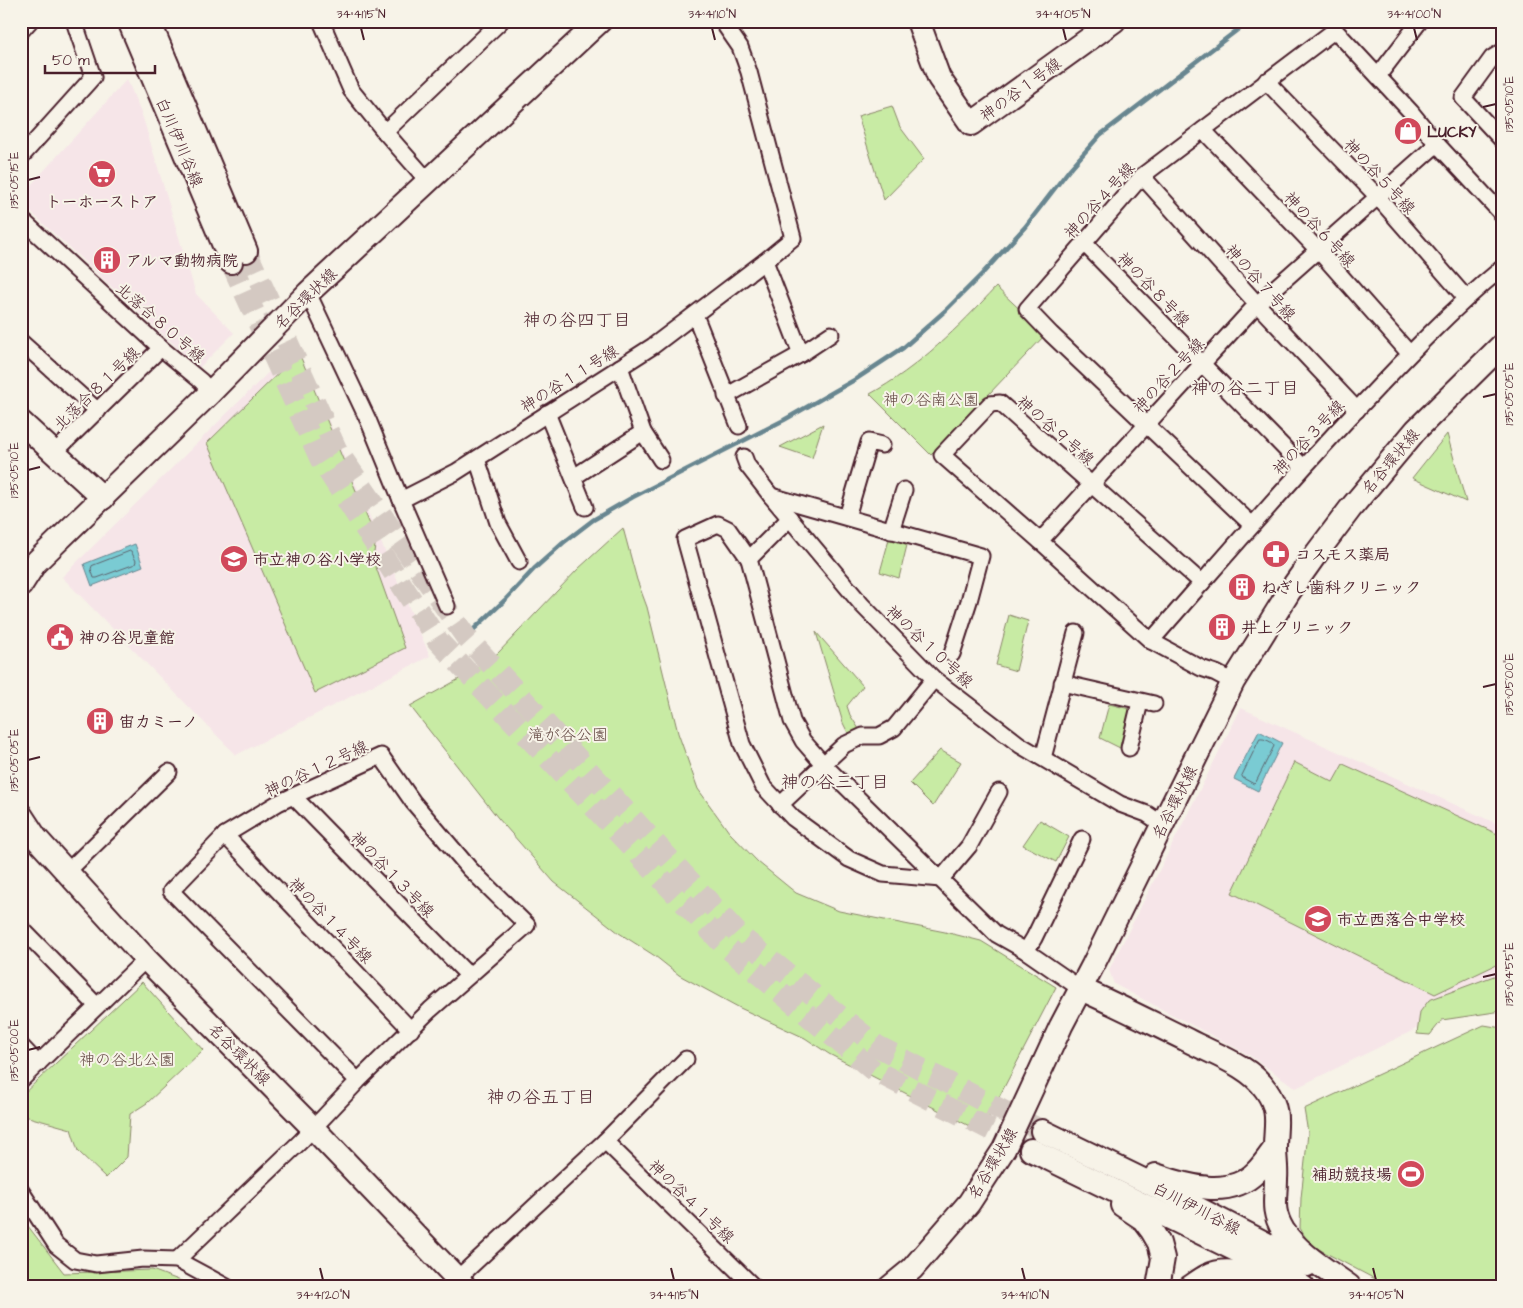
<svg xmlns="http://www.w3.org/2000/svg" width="1523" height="1308" font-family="'Architects Daughter','Klee One',sans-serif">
<rect width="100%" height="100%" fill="#f7f3e8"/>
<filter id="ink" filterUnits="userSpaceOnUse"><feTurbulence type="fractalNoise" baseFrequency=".02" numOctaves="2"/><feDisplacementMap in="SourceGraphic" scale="10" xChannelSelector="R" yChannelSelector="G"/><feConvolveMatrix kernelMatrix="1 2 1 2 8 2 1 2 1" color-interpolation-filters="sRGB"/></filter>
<g filter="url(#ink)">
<g fill="#f6e5e8">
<polygon points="127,79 143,118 196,294 234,333 199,368 21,203 21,196"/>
<polygon points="296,345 430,656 236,755 62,577"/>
<polygon points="1241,708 1502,826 1502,973 1440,1001 1416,1029 1296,1088 1249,1055 1114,984 1109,970"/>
</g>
<g fill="#c8eba4" stroke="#898568">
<polygon points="892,106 900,127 924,159 884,200 858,116"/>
<path d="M996 287 1046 334 931 455 870 394C918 368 959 327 996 287Z"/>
<polygon points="299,353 376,539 373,559 405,648 315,693 207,443"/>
<polygon points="823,424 812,458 780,447"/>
<polygon points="1447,434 1466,502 1412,478"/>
<polygon points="623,528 637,580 647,607 678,733 698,789 729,832 758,862 796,893 839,911 945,932 981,941 1056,987 981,1132 829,1054 805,1038 740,1008 679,975 655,956 619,933 554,882 498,818 410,706 461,678 498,653 578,569"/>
<polygon points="890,536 908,541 899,578 880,572"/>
<polygon points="1009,615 1028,621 1016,671 996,665"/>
<polygon points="816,632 863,686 847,706 850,715 859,729 849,735 843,723"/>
<polygon points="1109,704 1134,710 1124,750 1100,738"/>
<polygon points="940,750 961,762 933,806 910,783"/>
<polygon points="1294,762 1333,782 1343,764 1502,836 1502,962 1435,994 1232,893"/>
<polygon points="1040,820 1069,837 1056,862 1023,845"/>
<polygon points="1502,973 1502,1011 1442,1020 1430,1035 1417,1034 1420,1012 1429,1000"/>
<polygon points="142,982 203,1050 147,1103 130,1114 127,1157 106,1178 78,1151 71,1129 21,1115 21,1096"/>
<polygon points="1484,1025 1502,1028 1502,1287 1390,1287 1309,1244 1300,1228 1301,1198 1308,1133 1304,1109"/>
<polygon points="21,1217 64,1273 152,1270 197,1287 21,1287"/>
</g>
<g fill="#7acbd3" stroke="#678690">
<polygon points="135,544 143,566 92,586 84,564"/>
<polygon points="1259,731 1282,743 1258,791 1234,779"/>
</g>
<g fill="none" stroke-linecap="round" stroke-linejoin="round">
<g stroke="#5d646e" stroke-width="1">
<polygon points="131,551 136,561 135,564 97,578 94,578 91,569 92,566"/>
<path d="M1260 739C1264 738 1273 742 1274 746L1256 782 1254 784 1243 778 1242 776Z"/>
</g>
<polyline stroke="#678690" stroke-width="4.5" points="473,630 505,600 534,569 563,543 593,520 633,497 784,420 856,379 903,348 946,310 982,274 1025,227 1069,170 1100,135 1249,21"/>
<g stroke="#d4c9c2" stroke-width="22" stroke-dasharray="22 11" stroke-linecap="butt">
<polyline points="246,251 337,451 466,637 740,936 877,1046 1042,1131"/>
<polyline points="231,262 321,460 438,641 722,943 873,1070 1031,1150"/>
</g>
<defs>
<g id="street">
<polyline points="321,21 351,90 385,132 428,181"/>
<polyline points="21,31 30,21"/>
<polyline points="1502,52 1492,58 1463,98 1502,140"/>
<polyline points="1378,76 1420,21"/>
<polyline points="1266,81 1377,196 1466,298"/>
<polyline points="1203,130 1318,250 1409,353"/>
<polyline points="385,132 501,21"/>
<polyline points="21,157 93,77 74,21"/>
<polyline points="1142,176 1257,304 1357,410"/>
<polyline points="21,219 161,348 201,381 211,392"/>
<polyline points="1084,243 1303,467"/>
<polyline points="308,293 369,422 401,500 456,472 653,346 765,261 793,238 749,72 740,47 722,21"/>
<polyline points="695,315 739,426"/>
<polyline points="21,342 98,411"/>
<polyline points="801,354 831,334"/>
<polyline points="620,367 643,432 661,460"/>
<polyline points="726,396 801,354 765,261"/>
<polyline points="547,413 585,507"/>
<polyline points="54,453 161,348"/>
<polyline points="744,457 747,465 771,496 862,605 934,679 1020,745 1120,804 1147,814 1162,824"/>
<polyline points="477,459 498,523 519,562"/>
<polyline points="574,477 643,432"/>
<polyline points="771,496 981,556 969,601 952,654"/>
<polyline points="401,500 447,606"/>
<polyline points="847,517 869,442 882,445"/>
<polyline points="790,518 749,559 792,721 803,741 824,765 996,934 1026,951 1081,989"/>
<polyline points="1252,525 1051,334 1027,309 1142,176 1335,30 1411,112 1437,144"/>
<polyline points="891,531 904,490"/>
<polyline points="1040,541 942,455 990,404 1000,403 1202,583"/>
<polyline points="749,559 728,529 718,524 685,539 742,744 763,786 793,818 849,859 883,874 941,879 969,846 999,792"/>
<path d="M1151 641C1217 566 1282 490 1350 417 1399 365 1447 313 1502 268"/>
<polyline points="1233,682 1216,673 1201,668 1151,641 1040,541 1257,304 1437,144 1502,214"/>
<polyline points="1062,683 1154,704"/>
<polyline points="1129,748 1140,702"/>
<polyline points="1043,758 1076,633"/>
<polyline points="293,796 468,975"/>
<polyline points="780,805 844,745 863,736 879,736 894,728 934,679"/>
<polyline points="225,835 411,1030"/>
<polyline points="67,872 169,772"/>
<polyline points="21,928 97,1006"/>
<polyline points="1026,951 1034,938 1082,839"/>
<polyline points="21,1046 38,1064"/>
<polyline points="21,1080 146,959"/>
<polyline points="605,1141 686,1059"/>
<polyline points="21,1191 56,1245 75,1260 96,1264 143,1259 177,1260 227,1287"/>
<polyline points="177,1260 301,1141 358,1081 430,1010 527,925 470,869 413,802 381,756 278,803 225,835 171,891 358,1081"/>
<polyline points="457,1279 605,1141 754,1287"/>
</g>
<g id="secondary">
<polyline points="129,21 231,262"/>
<polyline points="149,21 246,251"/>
<polyline points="918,21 939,78 971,124 1114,21"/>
<polyline points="21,422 103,498"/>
<polyline points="21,585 35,563 211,392 308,293 600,21"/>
<polyline points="21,815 36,838 146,959 313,1128 465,1287"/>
<path d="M1081 989C1117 1005 1152 1023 1187 1040 1213 1054 1249 1065 1266 1090 1281 1111 1275 1125 1275 1148 1275 1158 1277 1169 1276 1179 1276 1199 1271 1210 1283 1230 1298 1253 1327 1270 1349 1286"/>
<polyline points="1042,1131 1147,1182 1307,1265"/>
<polyline points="1031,1150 1238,1251 1303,1287"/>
<path d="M1156 1175C1186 1186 1230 1199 1256 1172 1263 1165 1269 1156 1275 1148"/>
<polyline points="1122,1205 1143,1219 1152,1231 1159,1243 1163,1258 1158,1287"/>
<polyline points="890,1287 912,1269 969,1203 1004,1149 1061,1026 1093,965 1233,682 1289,592 1316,554 1350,509 1416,430 1502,345"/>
<path d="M1190 1287C1196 1283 1201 1279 1207 1276 1230 1264 1258 1278 1280 1286"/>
</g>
</defs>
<use href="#street" stroke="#4a1f2b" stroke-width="19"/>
<use href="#secondary" stroke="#4a1f2b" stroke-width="26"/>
<use href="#street" stroke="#f7f3e8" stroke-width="15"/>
<use href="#secondary" stroke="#f7f3e8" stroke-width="22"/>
</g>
</g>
<path fill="none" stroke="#4a1f2b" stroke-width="2" d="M361 28 364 40M712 28 715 40M1063 28 1066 40M1414 28 1417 40M1483 107 1496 104M28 180 40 177M1483 397 1496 394M28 470 40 467M1483 687 1496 684M28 760 40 757M1483 977 1496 974M28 1050 40 1047M320 1268 323 1280M671 1268 674 1280M1022 1268 1025 1280M1373 1268 1376 1280"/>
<defs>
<symbol id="shop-disc" viewBox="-11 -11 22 22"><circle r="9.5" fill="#d1495b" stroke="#f7f3e8"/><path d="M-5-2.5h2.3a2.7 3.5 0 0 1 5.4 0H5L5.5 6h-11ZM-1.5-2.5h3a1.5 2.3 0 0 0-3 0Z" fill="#fff"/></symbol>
<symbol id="supermarket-disc" viewBox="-11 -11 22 22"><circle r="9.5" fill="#d1495b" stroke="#f7f3e8"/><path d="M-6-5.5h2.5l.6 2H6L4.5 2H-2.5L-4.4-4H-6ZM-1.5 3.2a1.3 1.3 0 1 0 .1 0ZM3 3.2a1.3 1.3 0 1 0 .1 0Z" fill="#fff"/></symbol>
<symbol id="building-disc" viewBox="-11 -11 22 22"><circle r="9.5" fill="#d1495b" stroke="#f7f3e8"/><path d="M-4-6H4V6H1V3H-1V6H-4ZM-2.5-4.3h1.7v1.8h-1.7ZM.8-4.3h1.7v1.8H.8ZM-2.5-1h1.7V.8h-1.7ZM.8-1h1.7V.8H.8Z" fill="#fff"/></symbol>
<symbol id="pharmacy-disc" viewBox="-11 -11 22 22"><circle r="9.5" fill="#d1495b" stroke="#f7f3e8"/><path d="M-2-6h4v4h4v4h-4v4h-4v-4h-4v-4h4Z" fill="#fff"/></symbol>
<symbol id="school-disc" viewBox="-11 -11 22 22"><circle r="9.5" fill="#d1495b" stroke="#f7f3e8"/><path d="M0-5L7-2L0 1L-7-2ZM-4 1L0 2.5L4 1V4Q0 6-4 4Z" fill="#fff"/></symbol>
<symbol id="civic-disc" viewBox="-11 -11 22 22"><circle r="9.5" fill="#d1495b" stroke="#f7f3e8"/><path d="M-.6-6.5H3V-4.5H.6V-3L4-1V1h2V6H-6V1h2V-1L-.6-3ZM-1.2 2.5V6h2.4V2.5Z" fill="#fff"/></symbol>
<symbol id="stadium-disc" viewBox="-11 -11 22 22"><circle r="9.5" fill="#d1495b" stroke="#f7f3e8"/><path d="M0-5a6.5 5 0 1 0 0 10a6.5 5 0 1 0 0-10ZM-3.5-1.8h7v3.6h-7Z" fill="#fff"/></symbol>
</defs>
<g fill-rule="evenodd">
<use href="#shop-disc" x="1392" y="115" width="32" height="32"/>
<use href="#supermarket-disc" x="86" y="158" width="32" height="32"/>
<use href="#building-disc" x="91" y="244" width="32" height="32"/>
<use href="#pharmacy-disc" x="1260" y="538" width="32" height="32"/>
<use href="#school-disc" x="218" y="543" width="32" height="32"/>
<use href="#building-disc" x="1226" y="571" width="32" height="32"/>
<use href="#building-disc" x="1206" y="611" width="32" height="32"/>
<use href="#civic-disc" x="44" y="621" width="32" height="32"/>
<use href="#building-disc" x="84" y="705" width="32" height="32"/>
<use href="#school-disc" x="1302" y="903" width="32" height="32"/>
<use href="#stadium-disc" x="1395" y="1158" width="32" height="32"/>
</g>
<g text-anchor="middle" stroke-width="4" stroke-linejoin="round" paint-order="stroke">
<g font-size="16" fill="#4a1f2b" stroke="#f7f3e8">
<text transform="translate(1020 89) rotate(-36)" y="6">神の谷１号線</text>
<text transform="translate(180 142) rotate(67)" y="6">白川伊川谷線</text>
<text transform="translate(1380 176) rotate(47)" y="6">神の谷５号線</text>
<text transform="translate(1099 200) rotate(-48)" y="6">神の谷４号線</text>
<text transform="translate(1320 229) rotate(47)" y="6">神の谷６号線</text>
<text transform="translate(1261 282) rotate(48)" y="6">神の谷７号線</text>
<text transform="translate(1154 289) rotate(46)" y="6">神の谷８号線</text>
<text transform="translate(305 298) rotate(-44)" y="6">名谷環状線</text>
<text transform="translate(161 322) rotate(41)" y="6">北落合８０号線</text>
<text transform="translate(1168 375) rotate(-47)" y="6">神の谷２号線</text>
<text transform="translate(569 378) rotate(-32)" y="6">神の谷１１号線</text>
<text transform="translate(96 388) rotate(-44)" y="6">北落合８１号線</text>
<text transform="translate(1056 430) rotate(41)" y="6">神の谷９号線</text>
<text transform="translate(1308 437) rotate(-47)" y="6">神の谷３号線</text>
<text transform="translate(1390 461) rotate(-50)" y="6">名谷環状線</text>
<text transform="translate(930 646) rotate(43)" y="6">神の谷１０号線</text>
<text transform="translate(316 768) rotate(-25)" y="6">神の谷１２号線</text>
<text transform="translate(1174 802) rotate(-63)" y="6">名谷環状線</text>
<text transform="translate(393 874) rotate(46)" y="6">神の谷１３号線</text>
<text transform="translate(331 920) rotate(46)" y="6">神の谷１４号線</text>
<text transform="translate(240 1054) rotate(45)" y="6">名谷環状線</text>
<text transform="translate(992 1163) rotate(-59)" y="6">名谷環状線</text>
<text transform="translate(692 1201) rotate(44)" y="6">神の谷４１号線</text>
<text transform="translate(1197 1208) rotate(27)" y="6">白川伊川谷線</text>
</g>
<g font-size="16" font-weight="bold" fill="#4a1f2b" stroke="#f7f3e8" text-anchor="start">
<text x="1427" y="137">LUCKY</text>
<text x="102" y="207" text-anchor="middle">トーホーストア</text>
<text x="126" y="266">アルマ動物病院</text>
<text x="1295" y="560">コスモス薬局</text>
<text x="253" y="565">市立神の谷小学校</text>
<text x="1261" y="593">ねぎし歯科クリニック</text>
<text x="1241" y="633">井上クリニック</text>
<text x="79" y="643">神の谷児童館</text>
<text x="119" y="727">宙カミーノ</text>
<text x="1337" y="925">市立西落合中学校</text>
<text x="1392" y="1180" text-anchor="end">補助競技場</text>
</g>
<g font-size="16" fill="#634843" stroke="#f7f3e8">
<text x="931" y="405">神の谷南公園</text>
<text x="568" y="740">滝が谷公園</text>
<text x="127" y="1065">神の谷北公園</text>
</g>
<g font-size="18" fill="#4a1f2b" stroke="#f7f3e8">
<text x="577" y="326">神の谷四丁目</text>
<text x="1245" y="394">神の谷二丁目</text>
<text x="835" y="788">神の谷三丁目</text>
<text x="541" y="1103">神の谷五丁目</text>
</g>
</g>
<rect width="1523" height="1308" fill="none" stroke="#f7f3e8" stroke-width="55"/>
<path d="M45 65v8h110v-8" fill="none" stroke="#4a1f2b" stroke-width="2.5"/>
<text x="52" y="65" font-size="15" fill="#4a1f2b" stroke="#f7f3e8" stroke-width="4" paint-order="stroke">50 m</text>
<rect x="28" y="28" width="1468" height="1252" fill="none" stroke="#4a1f2b" stroke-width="2"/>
<g font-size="12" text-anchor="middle" fill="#4a1f2b">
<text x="361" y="18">34°41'15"N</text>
<text x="712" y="18">34°41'10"N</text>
<text x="1063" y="18">34°41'05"N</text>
<text x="1414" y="18">34°41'00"N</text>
<text transform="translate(1509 104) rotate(-90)" y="4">135°05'10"E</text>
<text transform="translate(14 180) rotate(-90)" y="4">135°05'15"E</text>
<text transform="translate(1509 394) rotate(-90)" y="4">135°05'05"E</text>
<text transform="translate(14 470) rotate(-90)" y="4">135°05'10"E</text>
<text transform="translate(1509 684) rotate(-90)" y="4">135°05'00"E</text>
<text transform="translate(14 760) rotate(-90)" y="4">135°05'05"E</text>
<text transform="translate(1509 974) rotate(-90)" y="4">135°04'55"E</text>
<text transform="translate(14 1050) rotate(-90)" y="4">135°05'00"E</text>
<text x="323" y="1299">34°41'20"N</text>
<text x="674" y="1299">34°41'15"N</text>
<text x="1025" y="1299">34°41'10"N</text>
<text x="1376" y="1299">34°41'05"N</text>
</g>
</svg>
